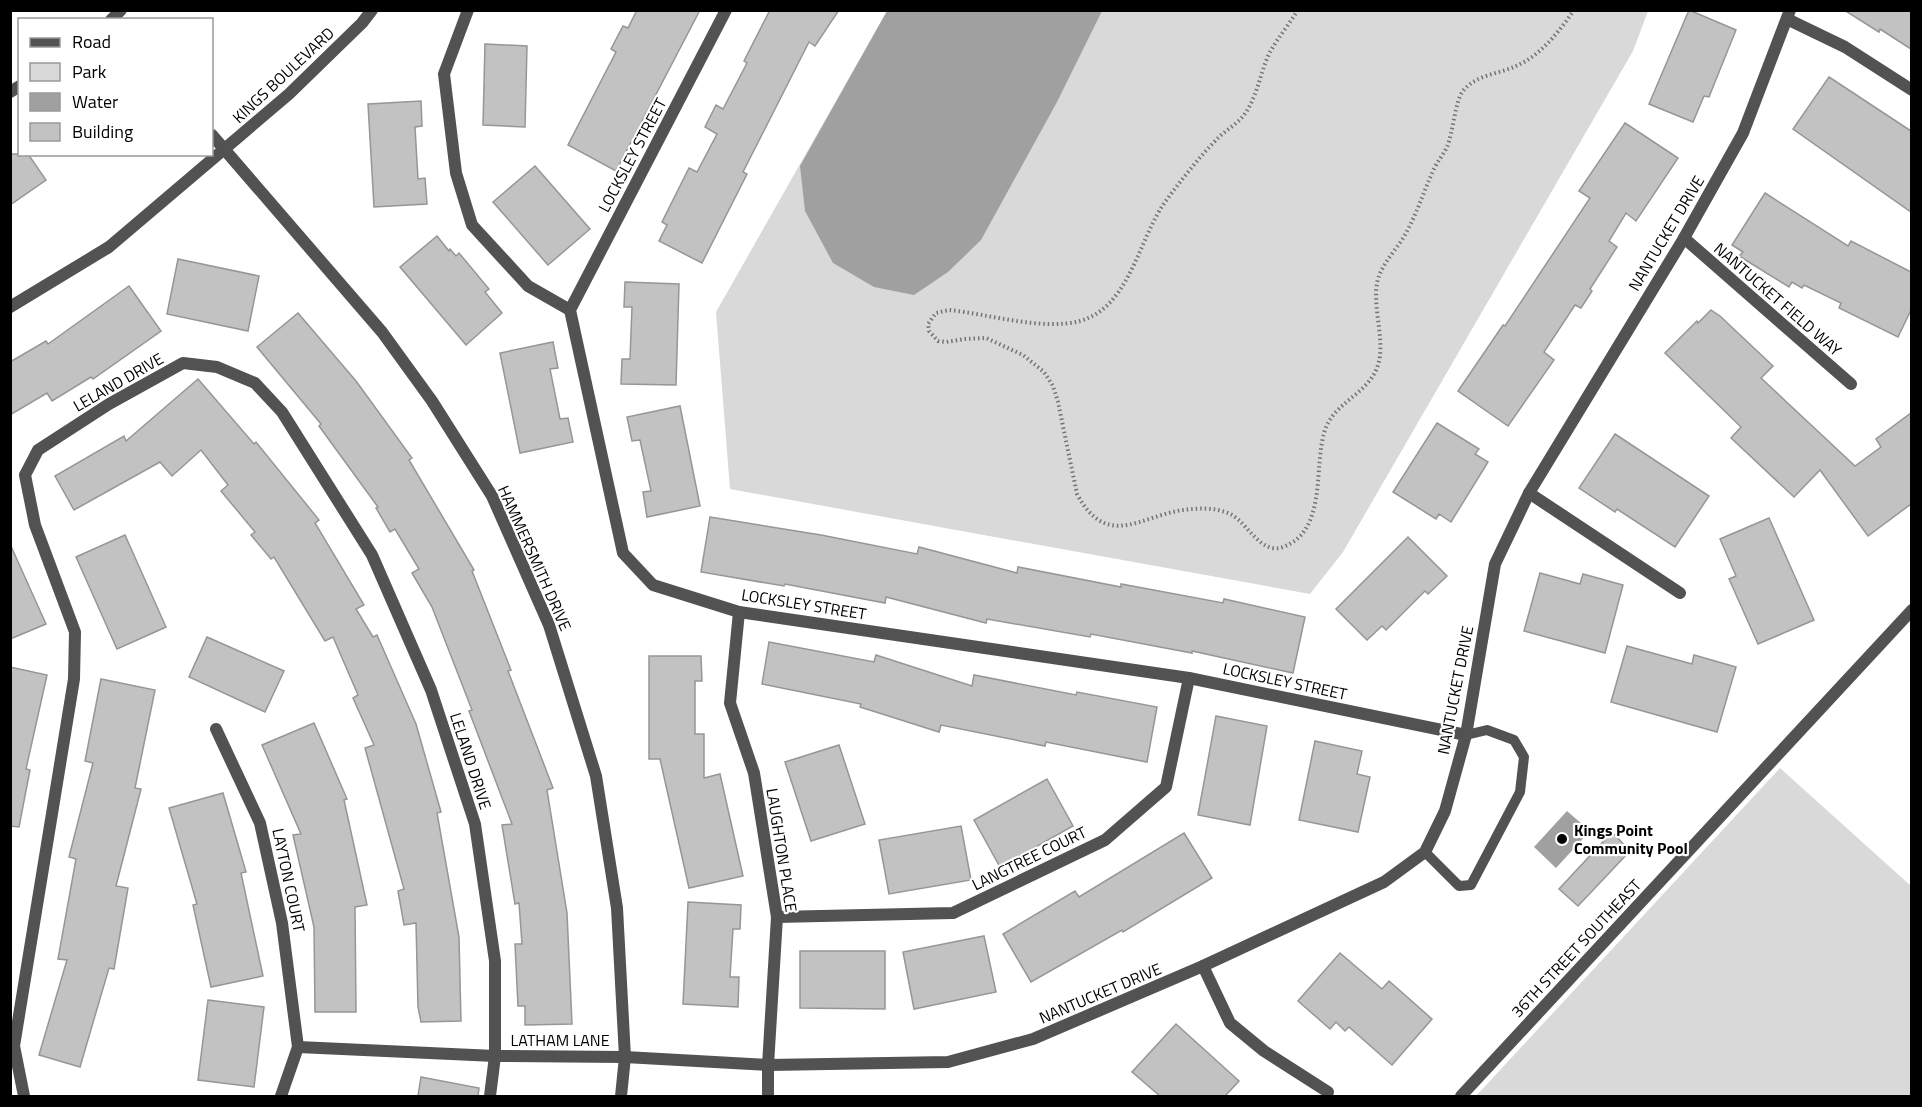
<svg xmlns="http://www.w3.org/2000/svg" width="1922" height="1107" font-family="'Titillium Web',sans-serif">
<rect width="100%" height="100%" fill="#fff"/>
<g fill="#d9d9d9">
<polygon points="887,11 1648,11 1633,51 1343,552 1310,594 730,489 716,312"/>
<polygon points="1780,768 1911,886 1911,1096 1476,1096"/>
</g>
<g fill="#a0a0a0">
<polygon points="887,11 1102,11 1057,102 981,240 948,272 914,295 874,287 833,263 805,211 800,166"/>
<polygon points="1567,811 1590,831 1556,868 1534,847"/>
</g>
<g fill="#c2c2c2" stroke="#969696" stroke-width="1.5">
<polygon points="637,10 700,10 616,171 568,145 616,52 611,49 623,26 628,28"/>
<polygon points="770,10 839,10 815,46 809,42 743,172 747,174 702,263 659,241 667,225 662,222 689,168 697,172 717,134 705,127 716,105 723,109 747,63 744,61"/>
<polygon points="1689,10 1736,30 1709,97 1704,96 1693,122 1649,104"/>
<polygon points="1844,10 1911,10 1911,49 1880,29 1879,32"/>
<polygon points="485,44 527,46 525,127 483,125"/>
<polygon points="1829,77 1911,131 1911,212 1793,129"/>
<polygon points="421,101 422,126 415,127 418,179 425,178 427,204 374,207 368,104"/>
<polygon points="1625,123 1678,158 1636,221 1626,213 1609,241 1617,247 1590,289 1592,291 1581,308 1575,305 1544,352 1554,360 1508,426 1458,391 1503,325 1505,326 1590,198 1579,191"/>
<polygon points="10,154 28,154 46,180 10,205"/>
<polygon points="535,166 590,229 548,265 493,202"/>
<polygon points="1765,193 1848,246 1851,241 1911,272 1911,310 1898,337 1839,308 1841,303 1804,285 1802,288 1792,282 1789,287 1739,256 1743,252 1732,245"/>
<polygon points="437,236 449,251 450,249 456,256 459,253 489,289 485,292 502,313 466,345 400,267"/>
<polygon points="178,259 259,276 248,331 167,314"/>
<polygon points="625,282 679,284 676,385 621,384 622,359 630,359 632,307 624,307"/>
<polygon points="129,286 161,331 93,379 91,377 52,401 47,393 10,415 10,362 46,341 48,344"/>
<polygon points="1711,310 1720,316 1773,366 1761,378 1855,466 1881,447 1876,439 1911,413 1911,504 1868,536 1820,470 1794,497 1731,438 1741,427 1665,353 1697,321 1698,323"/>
<polygon points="298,313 356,381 412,458 409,460 474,570 472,571 511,670 508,671 553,788 547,790 567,913 572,1024 525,1025 525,1006 518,1006 515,944 522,944 519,903 515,904 502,825 512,824 469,711 472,710 432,607 412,573 419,569 395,529 390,532 376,508 378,507 319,426 321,424 257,347"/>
<polygon points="553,342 558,368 550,369 560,419 568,418 573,442 520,453 500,353"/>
<polygon points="198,379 254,444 256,442 319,520 315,523 364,605 356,609 373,637 377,635 416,724 441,812 437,813 459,937 461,1021 421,1022 418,1007 416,923 404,925 398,891 404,889 365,748 374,745 353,698 358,695 333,637 325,641 274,557 271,559 251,535 255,532 221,491 228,485 201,450 172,476 160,462 74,510 55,476 124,436 126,441"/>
<polygon points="680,406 700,506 647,517 643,492 651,491 640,440 632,441 627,417"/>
<polygon points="1437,423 1479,449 1475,454 1488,462 1451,522 1439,514 1436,519 1393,492"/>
<polygon points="1615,434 1709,496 1675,547 1617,509 1615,512 1579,488"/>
<polygon points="710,517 821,535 917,554 919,547 1017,573 1018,567 1121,587 1121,584 1223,603 1224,599 1305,617 1293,673 1192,651 1192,653 1091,634 1090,637 987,619 986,623 886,597 885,603 785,584 784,586 701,572"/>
<polygon points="1769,518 1814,620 1758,644 1729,579 1736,576 1720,539"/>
<polygon points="125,535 166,627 117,649 76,557"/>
<polygon points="1408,537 1447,576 1428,594 1425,591 1386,630 1382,626 1367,640 1336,609"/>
<polygon points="10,544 46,624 10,639"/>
<polygon points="1540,573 1580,584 1583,574 1623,585 1605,653 1524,631"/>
<polygon points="207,637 284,671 265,712 189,677"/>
<polygon points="769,642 874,662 876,655 972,686 974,675 1076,695 1077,692 1157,707 1147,762 1046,742 1045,746 941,725 939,732 860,707 861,704 762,684"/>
<polygon points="1627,646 1692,664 1694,655 1736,667 1717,732 1611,702"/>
<polygon points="649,656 701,656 702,681 695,681 695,734 704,734 704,778 720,774 743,876 689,888 660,759 649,759"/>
<polygon points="10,667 47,675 26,769 30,770 19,827 10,826"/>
<polygon points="101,679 155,690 135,788 141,789 116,886 128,888 114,969 109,968 80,1067 39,1055 67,960 58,959 76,859 69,857 93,763 85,761"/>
<polygon points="1216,716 1267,726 1250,825 1198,815"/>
<polygon points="314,723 347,799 344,800 367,905 355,907 356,1012 315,1012 314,927 293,835 301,834 262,745"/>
<polygon points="1315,741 1362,751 1357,774 1370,777 1358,832 1299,820"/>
<polygon points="839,745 865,824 811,841 785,762"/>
<polygon points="1047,779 1073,826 1000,867 974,820"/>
<polygon points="223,793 246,872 241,873 263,976 211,987 193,905 197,904 169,808"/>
<polygon points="961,826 971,880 889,894 879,840"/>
<polygon points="1612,832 1630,851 1578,906 1559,889"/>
<polygon points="1184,833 1212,878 1123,932 1122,930 1031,982 1003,934 1075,891 1079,897"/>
<polygon points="688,902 741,905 740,929 733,929 730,977 739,977 738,1007 683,1004"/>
<polygon points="984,936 996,992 914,1009 903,952"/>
<polygon points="800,951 885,951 885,1009 800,1008"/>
<polygon points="1340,953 1382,989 1389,981 1432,1019 1392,1065 1349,1027 1345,1031 1336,1022 1330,1029 1298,1001"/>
<polygon points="208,1000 264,1007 254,1087 198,1080"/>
<polygon points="1176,1024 1239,1081 1225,1096 1160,1096 1132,1072"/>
<polygon points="421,1077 479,1088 478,1096 418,1096"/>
</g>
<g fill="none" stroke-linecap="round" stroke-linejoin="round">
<path stroke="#747474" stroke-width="4" stroke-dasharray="1.5 3" stroke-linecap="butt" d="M1298 10C1289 24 1278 38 1270 52 1260 72 1258 96 1244 115 1238 123 1228 129 1220 136 1200 156 1182 179 1165 202 1138 240 1130 307 1080 321 1043 331 988 314 949 310L936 313 928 324 929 331 938 341 946 342 965 339 986 338 1023 355 1044 372 1053 386 1058 402 1077 494C1107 550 1140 516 1183 510 1199 508 1217 507 1232 515 1248 524 1261 555 1283 547 1328 531 1313 465 1325 430 1334 402 1369 394 1378 365 1386 340 1371 305 1378 279 1383 262 1398 248 1406 233 1417 213 1424 191 1433 171 1437 162 1443 155 1447 147 1453 133 1455 101 1463 91 1475 75 1499 74 1516 66 1540 56 1559 32 1574 10"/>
<polyline stroke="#525252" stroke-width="10" points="1425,852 1459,886 1471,885 1520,792 1524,757 1514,740 1487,730 1466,735"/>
<g stroke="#525252" stroke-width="12">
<polyline points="468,10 444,74 456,173 472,225 528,286 570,310"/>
<polyline points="726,10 570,310 623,553 653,585 739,612 1189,678 1466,735"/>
<polyline points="1787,19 1845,47 1912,90"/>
<polyline points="111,20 121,10"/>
<polyline points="10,92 20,86"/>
<polyline points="212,135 382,332 432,401 492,496 549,625 596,776 617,908 625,1057 621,1096"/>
<polyline points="1684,238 1851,384"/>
<polyline points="10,307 109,247 289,94 362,23 372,10"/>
<polyline points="1529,493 1680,593"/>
<polyline points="739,612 730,703 754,773 777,917 768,1065 768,1096"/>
<polyline points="216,729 260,823 282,923 298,1047 281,1096"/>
<polyline points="777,917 953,913 1105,840 1166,787 1189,678"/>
<polyline points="1203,966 1230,1023 1264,1051 1328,1092"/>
<polyline points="298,1047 495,1056 625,1057 768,1065 948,1062 1033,1039 1203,966 1384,882 1425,852 1445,811 1466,735 1495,564 1529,493 1684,238 1743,133 1790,10"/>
<polyline points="24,1096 14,1046 74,679 75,632 35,525 25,475 38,450 109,404 183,363 217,367 255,383 282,412 372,555 431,690 475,824 495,961 495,1056 490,1096"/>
<polyline points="1461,1096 1912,610"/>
</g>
</g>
<circle fill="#000" stroke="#fff" stroke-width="2" cx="1562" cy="839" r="6"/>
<g text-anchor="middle" stroke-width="4.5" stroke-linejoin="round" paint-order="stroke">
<g font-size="16" fill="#000" stroke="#fff">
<text transform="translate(283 75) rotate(-43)" y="6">KINGS BOULEVARD</text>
<text transform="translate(632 155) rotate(-62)" y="6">LOCKSLEY STREET</text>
<text transform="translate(1666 233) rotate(-59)" y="6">NANTUCKET DRIVE</text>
<text transform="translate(1778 299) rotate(41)" y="6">NANTUCKET FIELD WAY</text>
<text transform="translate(118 382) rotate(-30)" y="6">LELAND DRIVE</text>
<text transform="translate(535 558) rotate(66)" y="6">HAMMERSMITH DRIVE</text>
<text transform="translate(804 604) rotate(9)" y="6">LOCKSLEY STREET</text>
<text transform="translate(1285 681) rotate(12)" y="6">LOCKSLEY STREET</text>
<text transform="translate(1455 690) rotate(-79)" y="6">NANTUCKET DRIVE</text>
<text transform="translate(471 761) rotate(72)" y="6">LELAND DRIVE</text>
<text transform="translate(782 850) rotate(81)" y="6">LAUGHTON PLACE</text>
<text transform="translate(1029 858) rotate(-26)" y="6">LANGTREE COURT</text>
<text transform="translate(289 880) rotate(78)" y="6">LAYTON COURT</text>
<text transform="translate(1576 948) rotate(-47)" y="6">36TH STREET SOUTHEAST</text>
<text transform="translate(1100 993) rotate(-23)" y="6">NANTUCKET DRIVE</text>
<text x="560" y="1046">LATHAM LANE</text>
</g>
<g font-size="16" font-weight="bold" fill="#000" stroke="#fff" text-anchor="start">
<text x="1574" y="836">Kings Point<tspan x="1574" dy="18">Community Pool</tspan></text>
</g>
</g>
<rect width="1922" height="1107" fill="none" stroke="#000000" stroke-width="24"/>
<rect x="18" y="18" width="195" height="138" fill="#ffffff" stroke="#999999" stroke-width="1.5"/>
<rect x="30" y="38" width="30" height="9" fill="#525252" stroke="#999999" stroke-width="1.5"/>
<text x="72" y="48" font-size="18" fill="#000000">Road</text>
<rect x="30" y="63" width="30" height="18" fill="#d9d9d9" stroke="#999999" stroke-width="1.5"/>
<text x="72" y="78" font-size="18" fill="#000000">Park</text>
<rect x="30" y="93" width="30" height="18" fill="#a0a0a0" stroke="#999999" stroke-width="1.5"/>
<text x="72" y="108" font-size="18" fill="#000000">Water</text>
<rect x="30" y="123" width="30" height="18" fill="#c2c2c2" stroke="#999999" stroke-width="1.5"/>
<text x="72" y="138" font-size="18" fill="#000000">Building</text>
</svg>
